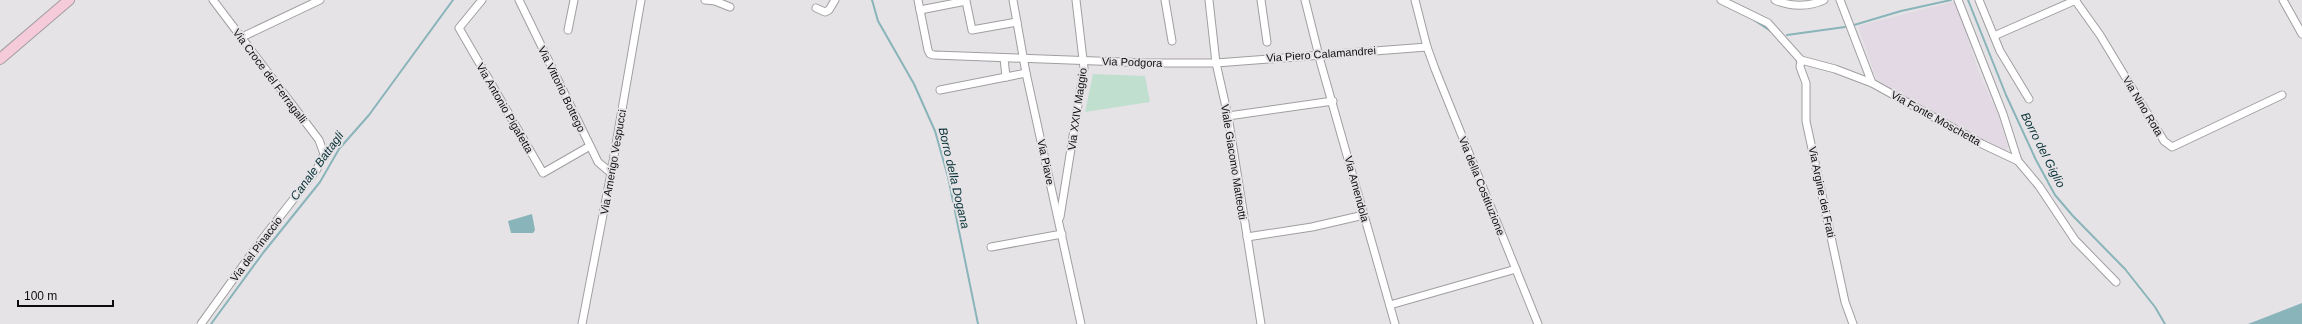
<svg xmlns="http://www.w3.org/2000/svg" width="2302" height="324" font-family="Arial,sans-serif">
<rect width="100%" height="100%" fill="#e6e3e7"/>
<polygon fill="#e2d9e4" points="1956,1 1978,70 1998,115 2008,146 2006,151 1966,131 1877,81 1858,26"/>
<polygon fill="#c0dfcf" points="1093,74 1145,76 1150,102 1085,112"/>
<g fill="#89b4b9">
<polygon points="532,214 535,230 533,233 511,233 508,221"/>
<polygon points="2302,303 2302,324 2248,324"/>
</g>
<g fill="none" stroke-linecap="round" stroke-linejoin="round">
<g stroke="#89b4b9" stroke-width="2">
<polyline points="872,0 878,21 914,84 935,131 948,177 978,324"/>
<polyline points="1968,0 2006,95 2036,160 2055,195 2073,216 2125,269 2155,307 2165,324"/>
<polyline points="1754,20 1772,32"/>
<polyline points="1854,25 1901,11 1951,0"/>
<polyline points="1787,35 1845,27"/>
<polyline points="211,324 263,253 320,182 339,149 369,115 453,0"/>
</g>
<defs>
<g id="street">
<polyline points="482,0 459,28 543,173 590,146"/>
<polyline points="519,0 598,162 611,173"/>
<polyline points="705,0 715,1 730,7"/>
<polyline points="918,0 928,50 930,54 934,55 1149,63 1216,63 1427,47"/>
<polyline points="1013,0 1026,73 1081,324"/>
<polyline points="1165,0 1172,41"/>
<polyline points="1209,0 1216,63 1228,116 1261,324"/>
<polyline points="1261,0 1267,42"/>
<polyline points="1305,0 1321,64 1395,324"/>
<polyline points="1415,0 1427,47 1435,69 1538,324"/>
<polyline points="1721,0 1768,23 1801,60 1835,69 1872,83 1982,144 2018,161 2039,186 2075,240 2116,282"/>
<path d="M1775 0C1790 7 1809 7 1824 0"/>
<polyline points="1840,0 1872,83"/>
<polyline points="1958,0 2003,114 2018,161"/>
<polyline points="1979,0 2000,51 2029,99"/>
<polyline points="2075,0 2100,35 2164,141 2172,147 2282,95"/>
<polyline points="2283,0 2302,34"/>
<polyline points="816,8 825,12 829,10 835,0"/>
<polyline points="920,10 966,1 972,30 1017,22"/>
<polyline points="568,30 574,0"/>
<polyline points="1994,36 2076,0"/>
<polyline points="240,38 320,0"/>
<polyline points="1004,58 1006,77"/>
<polyline points="1801,60 1800,67 1806,83 1806,121 1845,302 1853,324"/>
<polyline points="940,90 1026,73"/>
<polyline points="1228,116 1333,101"/>
<polyline points="1060,217 1084,68 1076,0"/>
<polyline points="1247,237 1312,227 1364,215"/>
<polyline points="991,247 1062,234"/>
<polyline points="1390,305 1516,269"/>
<polyline points="201,324 260,242 317,169 324,154 319,140 213,0"/>
<polyline points="582,324 611,173 641,0"/>
</g>
<polyline id="secondary" points="0,59 69,0"/>
</defs>
<use href="#street" stroke="#a19ea2" stroke-width="9"/>
<use href="#secondary" stroke="#a19ea2" stroke-width="12"/>
<use href="#street" stroke="#fff" stroke-width="7"/>
<use href="#secondary" stroke="#f5cbda" stroke-width="10"/>
</g>
<g text-anchor="middle" stroke-width="4" stroke-linejoin="round" paint-order="stroke">
<g font-size="11" fill="#0e0d0e" stroke="#e6e3e7">
<text transform="translate(1321 54) rotate(-4)" y="4">Via Piero Calamandrei</text>
<text transform="translate(1132 62) rotate(2)" y="4">Via Podgora</text>
<text transform="translate(270 76) rotate(53)" y="4">Via Croce del Ferragalli</text>
<text transform="translate(562 89) rotate(64)" y="4">Via Vittorio Bottego</text>
<text transform="translate(2143 106) rotate(59)" y="4">Via Nino Rota</text>
<text transform="translate(505 108) rotate(60)" y="4">Via Antonio Pigafetta</text>
<text transform="translate(1077 109) rotate(-82)" y="4">Via XXIV Maggio</text>
<text transform="translate(1936 118) rotate(29)" y="4">Via Fonte Moschetta</text>
<text transform="translate(613 162) rotate(-80)" y="4">Via Amerigo Vespucci</text>
<text transform="translate(1046 162) rotate(78)" y="4">Via Piave</text>
<text transform="translate(1234 162) rotate(81)" y="4">Viale Giacomo Matteotti</text>
<text transform="translate(1482 186) rotate(68)" y="4">Via della Costituzione</text>
<text transform="translate(1357 189) rotate(75)" y="4">Via Amendola</text>
<text transform="translate(1822 192) rotate(78)" y="4">Via Argine dei Frati</text>
<text transform="translate(256 249) rotate(-53)" y="4">Via del Pinaccio</text>
</g>
<g font-size="12" font-style="italic" fill="#053136" stroke="#e6e3e7">
<text transform="translate(2043 150) rotate(63)" y="4">Borro del Giglio</text>
<text transform="translate(317 166) rotate(-54)" y="4">Canale Battagli</text>
<text transform="translate(954 178) rotate(77)" y="4">Borro della Dogana</text>
</g>
</g>
<path d="M18 300v6h95v-6" fill="none" stroke="#0e0d0e" stroke-width="2"/>
<text x="24" y="300" font-size="12" fill="#0e0d0e" stroke="#e6e3e7" stroke-width="3" paint-order="stroke">100 m</text>
</svg>
